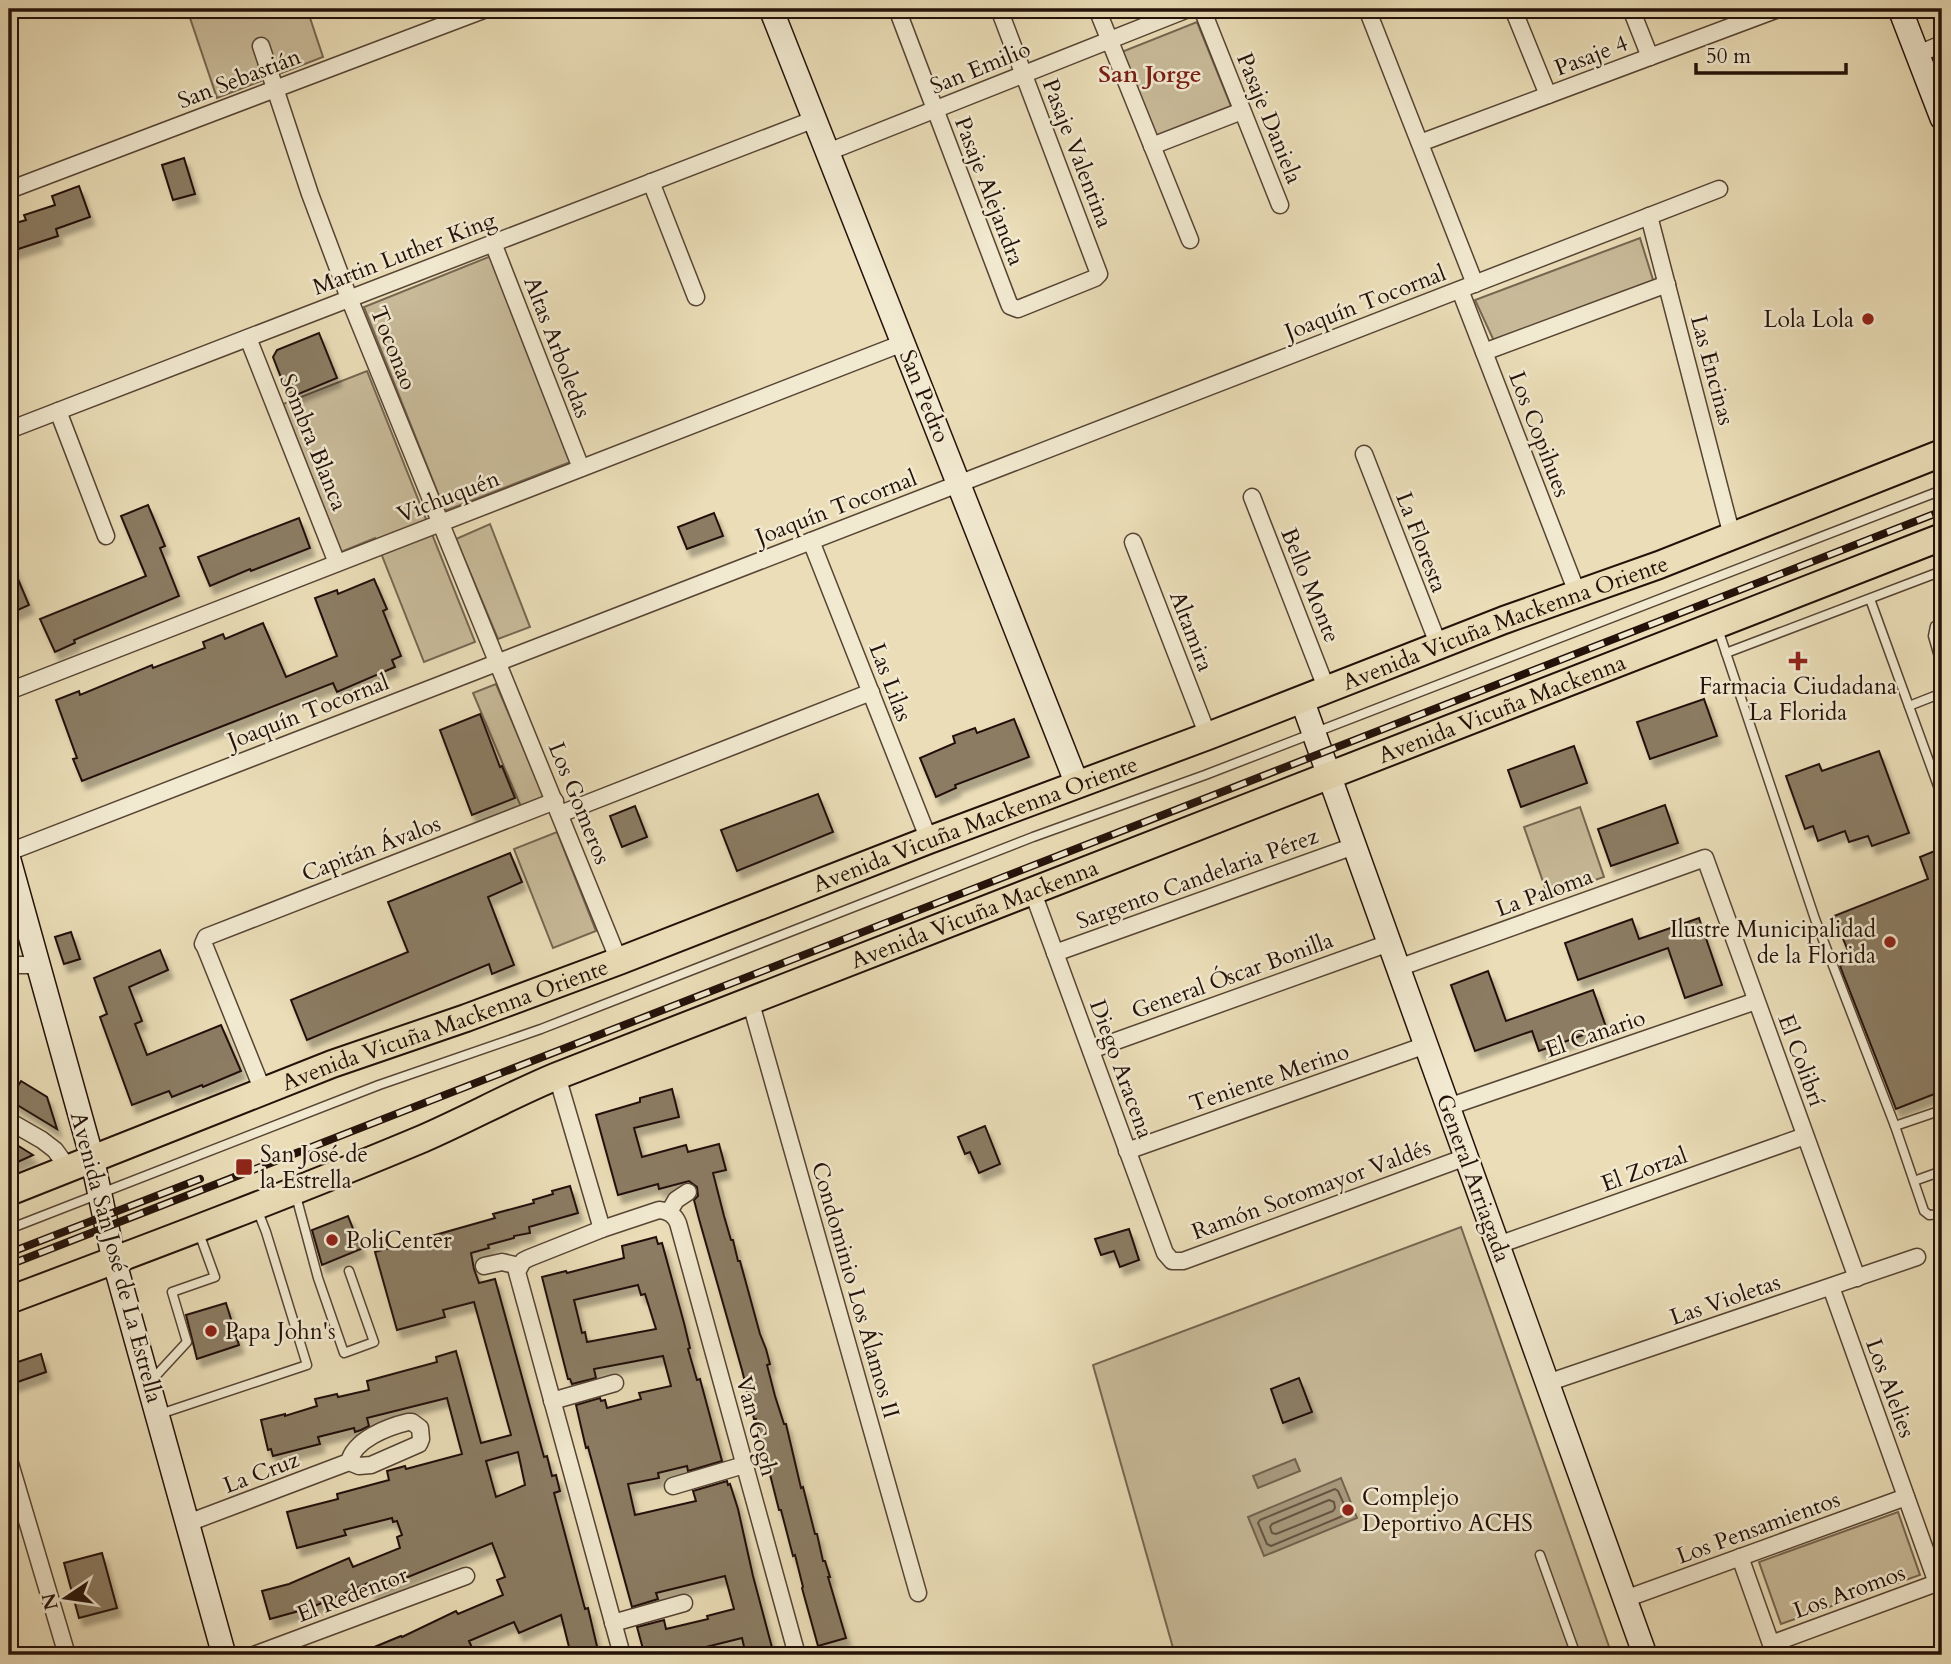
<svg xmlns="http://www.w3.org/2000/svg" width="1951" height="1664" font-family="Cardo,serif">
<defs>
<filter id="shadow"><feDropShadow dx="4.5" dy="8" stdDeviation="2" flood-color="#0004"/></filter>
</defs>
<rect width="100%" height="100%" fill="#eaddb7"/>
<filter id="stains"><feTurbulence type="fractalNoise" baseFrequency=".00286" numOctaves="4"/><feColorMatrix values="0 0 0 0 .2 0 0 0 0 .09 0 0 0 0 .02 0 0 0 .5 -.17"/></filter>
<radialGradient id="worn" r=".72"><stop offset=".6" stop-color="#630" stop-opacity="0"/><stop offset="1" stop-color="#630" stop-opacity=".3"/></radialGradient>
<g fill="#c8ba99" stroke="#766651" stroke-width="2">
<polygon points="187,9 307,9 323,57 217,98"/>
<polygon points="1197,22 1231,106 1152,137 1119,53"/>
<polygon points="1640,238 1654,283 1494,341 1475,300"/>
<polygon points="491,256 573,461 445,511 364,307"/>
<polygon points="367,371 475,642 424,662 375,538 341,552 283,404"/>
<polygon points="490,524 530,627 498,639 456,539"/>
<polygon points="496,684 544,797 521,807 473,693"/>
<polygon points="1580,807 1604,877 1548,896 1524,827"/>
<polygon points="557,832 596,931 553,948 514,849"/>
<polygon points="1461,1227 1612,1655 1175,1655 1093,1365"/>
<polygon points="1898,1512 1920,1575 1781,1624 1759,1562"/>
</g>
<g fill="#a7987c" stroke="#73624e" stroke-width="2">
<polygon points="1295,1459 1300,1471 1258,1488 1253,1476"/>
<polygon points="1341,1478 1357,1518 1264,1556 1248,1517"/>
</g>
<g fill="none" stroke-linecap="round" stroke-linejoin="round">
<g stroke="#665442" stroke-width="2">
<polygon points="1335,1489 1338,1491 1347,1511 1345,1515 1271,1546 1267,1544 1258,1523 1260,1520"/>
<polygon points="1329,1500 1334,1502 1335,1508 1333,1511 1276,1534 1272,1533 1270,1527 1272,1524"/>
</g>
</g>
<g fill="#8b7b63" stroke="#241109" stroke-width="2" fill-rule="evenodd" filter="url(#shadow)">
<polygon points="184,158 195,194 173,200 162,165"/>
<polygon points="79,186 90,217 56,229 58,236 9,252 9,225 26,220 24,215 55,205 52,196"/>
<polygon points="319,333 337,378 289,398 273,357 277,350"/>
<polygon points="148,505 165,546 160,548 179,596 74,640 75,643 55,652 40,619 146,576 121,516"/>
<polygon points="714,513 723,536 687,549 678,527"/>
<polygon points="299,518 310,548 251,571 250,569 210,586 198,557"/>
<polygon points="9,558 29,605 9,614"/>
<polygon points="374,579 387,609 383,611 401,656 392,660 395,667 337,692 333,683 82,781 73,759 77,758 56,700 79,691 80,695 152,665 153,668 205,648 203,642 223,634 225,639 263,623 286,677 337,656 315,598 337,590 338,594"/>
<polygon points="1704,699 1717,736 1650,759 1637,722"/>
<polygon points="480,714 500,767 502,766 515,798 472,815 440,730"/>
<polygon points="1014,719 1029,757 955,785 956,788 936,797 920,758 955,743 953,736 975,728 977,733"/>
<polygon points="1574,746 1587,783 1521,807 1508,770"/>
<polygon points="1879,751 1909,833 1872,846 1868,836 1849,842 1845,831 1818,841 1813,826 1805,829 1786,776 1819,764 1822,771"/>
<polygon points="818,794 833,832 737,871 721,830"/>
<polygon points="1665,805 1678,843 1611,866 1598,829"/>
<polygon points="635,806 647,837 622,847 610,816"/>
<polygon points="1937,850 1942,863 1942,1091 1896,1109 1840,966 1852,961 1834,916 1928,879 1920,857"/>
<polygon points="510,853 522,882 488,897 514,965 492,974 489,964 307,1040 291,1000 408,952 388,902"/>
<polygon points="1699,918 1722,985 1685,998 1668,948 1578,980 1565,943 1632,919 1639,939"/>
<polygon points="71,932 80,959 64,964 55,937"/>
<polygon points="160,950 168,970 129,987 142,1021 135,1024 147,1055 221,1025 241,1071 203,1087 202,1085 172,1097 169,1091 132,1105 100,1017 107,1014 94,978"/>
<polygon points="1488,971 1506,1021 1593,990 1606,1027 1539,1051 1532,1031 1475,1051 1451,985"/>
<polygon points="21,1081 47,1097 57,1129 9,1100"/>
<polygon points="672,1089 679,1117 634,1128 642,1157 686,1145 688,1152 719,1144 726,1170 713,1173 724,1216 731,1240 733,1240 738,1261 740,1261 760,1334 766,1349 770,1364 767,1365 775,1396 784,1424 786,1424 801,1488 803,1487 815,1534 817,1534 823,1561 825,1561 830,1577 828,1577 846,1638 818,1646 802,1588 803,1587 795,1555 793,1556 781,1510 779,1510 756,1419 754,1419 742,1370 699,1219 694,1200 698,1196 697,1187 689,1181 659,1189 658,1184 618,1195 596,1115 640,1102 640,1098"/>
<polygon points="985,1126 1000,1164 979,1173 970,1152 965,1154 958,1137"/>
<polygon points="9,1140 33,1155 9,1166"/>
<path d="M570 1186 578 1213 529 1227 530 1233 514 1236V1238L488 1245 489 1248 471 1253 474 1269 479 1283 495 1279 544 1457 547 1456 552 1476 556 1475 560 1491 554 1493 585 1609 588 1608 599 1655H571L561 1615 519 1633 514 1622 469 1641 473 1650 461 1655H355L401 1636 402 1637 456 1611 458 1614 503 1595 497 1580 505 1577 492 1543 371 1592 368 1583 310 1608 270 1619 262 1591 289 1584 349 1558 353 1567 400 1548 397 1537 402 1535 397 1521 393 1522 392 1518 344 1530 346 1535 297 1548 287 1512 338 1499 337 1494 389 1480 387 1471 405 1466 406 1469 462 1454 447 1398 367 1418 369 1426 361 1430 355 1432 354 1428 318 1437 320 1444 273 1456 271 1449 268 1450 261 1420 285 1414V1416L317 1406 315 1399 337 1394 338 1397 369 1390 367 1381 437 1362 436 1357 456 1351 481 1443 511 1435 474 1302 443 1310 445 1317 397 1330 375 1252 495 1218 493 1214 534 1203 533 1200 553 1194 552 1191ZM518 1452 525 1485 496 1497 486 1461Z"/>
<polygon points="348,1216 361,1249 322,1265 312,1230"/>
<polygon points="1129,1229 1139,1260 1120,1267 1114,1251 1101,1255 1095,1239"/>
<path d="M656 1237 658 1244 662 1243 684 1323 690 1348 688 1349 697 1380 700 1379 722 1461 688 1471 687 1466 658 1473 659 1478 628 1484 635 1515 696 1501 693 1491 727 1481 728 1485 730 1484 738 1509 753 1576 774 1655H746L742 1638 674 1655H646L643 1649 637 1627 664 1620 666 1629 708 1619 707 1616 734 1609 725 1576 656 1593 658 1599 632 1607 588 1447 586 1448 576 1405 600 1398 601 1401 605 1400 607 1408 641 1399 639 1393 671 1386 663 1356 594 1369 596 1378 572 1384 570 1379H568L542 1277 566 1271 567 1273 624 1258 622 1246ZM638 1285 641 1295 645 1294 656 1329 587 1342 585 1332 582 1333 574 1300Z"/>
<polygon points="226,1303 239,1345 197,1359 186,1315"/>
<polygon points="41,1354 46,1372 9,1385 9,1365"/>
<polygon points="1299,1378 1312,1412 1283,1423 1271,1389"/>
<polygon points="102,1553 117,1608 79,1618 64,1563"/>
</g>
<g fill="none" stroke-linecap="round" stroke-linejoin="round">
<defs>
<g id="lane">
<polyline points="1870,599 1942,797"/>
<polyline points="1942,623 1935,626 1933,636 1942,667"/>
<polyline points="1718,629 1815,919 1895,1126"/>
<polyline points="1726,653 1942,571"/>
<polyline points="1909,706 1942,693"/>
<polyline points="1942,1110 1895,1126 1924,1211 1929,1215 1942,1214"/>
<polyline points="1914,1181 1942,1171"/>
<polyline points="296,1196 318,1278 344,1353 374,1342 349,1271"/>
<polyline points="9,1229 379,1085 541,1029 1033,837 1205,775 1942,490"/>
<polyline points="151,1381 187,1342 172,1292 215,1277 199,1233"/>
<polyline points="160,1414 307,1365 266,1232 257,1209"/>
<polyline points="1540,1555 1576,1655"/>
</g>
<g id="street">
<polyline points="897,9 1008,301 1010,306 1018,309 1095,278 1099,274 999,9"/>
<polyline points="1097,9 1190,240"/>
<polyline points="1202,9 1280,205"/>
<polyline points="1367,9 1475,284"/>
<polyline points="1513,9 1548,95"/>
<polyline points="1631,9 1650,57"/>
<polyline points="261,46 310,194 349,298 619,961"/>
<polyline points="1918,54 1942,44"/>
<polyline points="1420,143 1778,9"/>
<polyline points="1152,146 1242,111"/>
<polyline points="828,152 1188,9"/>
<polyline points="651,182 696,297"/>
<polyline points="9,190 486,9"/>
<polyline points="1649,216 1732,536"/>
<polyline points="493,243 581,468"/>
<polyline points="1460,290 1578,595"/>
<polyline points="248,338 337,563"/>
<polyline points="1484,352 1667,284"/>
<polyline points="58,411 106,536"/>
<polyline points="9,430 815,119"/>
<polyline points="1364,454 1439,646"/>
<polyline points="1252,497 1327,690"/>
<polyline points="811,541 929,840"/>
<polyline points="1133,542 1208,736"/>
<polyline points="9,691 903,343"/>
<polyline points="560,814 871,692"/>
<polyline points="9,852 1719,189"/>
<polyline points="1032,890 1165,1253 1172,1261 1183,1261 1466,1157"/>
<polyline points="1055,953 1354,846"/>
<polyline points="9,965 38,965"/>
<polyline points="1398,968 1705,858 1857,1278"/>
<polyline points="750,1000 918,1593"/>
<polyline points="1091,1050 1389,943"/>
<polyline points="557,1076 602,1229"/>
<polyline points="263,1091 205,947 203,944 206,937 555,801"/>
<polyline points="1448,1107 1756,1001"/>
<polyline points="9,1121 42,1140 55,1150 68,1168"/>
<polyline points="1127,1151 1426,1045"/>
<polyline points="669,1212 676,1200 688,1192"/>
<polyline points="1498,1245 1805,1136"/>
<polyline points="484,1266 502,1262 519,1266"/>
<polyline points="1831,1287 1937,1583"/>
<polyline points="1547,1383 1917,1257"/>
<polyline points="552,1401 615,1383"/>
<polyline points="9,1460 67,1655"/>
<polyline points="673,1486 744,1465"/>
<path d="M188 1523 349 1462 359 1466 371 1465 419 1444 421 1439 420 1428 412 1422H408C387 1427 354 1440 349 1462"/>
<polyline points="1740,1557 1771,1644 1942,1581"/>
<polyline points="1625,1599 1906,1497"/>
<polyline points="613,1623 684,1603"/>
<polyline points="254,1655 466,1576"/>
<path d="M622 1655 517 1272 523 1261 529 1258 602 1229 659 1210C668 1211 674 1214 678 1223L797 1655"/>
</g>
<g id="secondary">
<polyline points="771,9 1077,784"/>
<polyline points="1900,9 1942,118"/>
<polyline points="1302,700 1645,1655"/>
<polyline points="9,860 92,1158 114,1260 224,1655"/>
</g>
<g id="primary">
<path id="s1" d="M9 1192 332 1064 466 1018 619 961 929 840 1208 736 1504 620 1659 565 1942 453"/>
<path id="s2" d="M9 1300C147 1248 286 1196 422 1139 468 1119 511 1095 557 1076L1942 537"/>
</g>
</defs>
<use href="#lane" stroke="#564434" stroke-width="11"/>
<use href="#street" stroke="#564434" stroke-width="19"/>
<use href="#secondary" stroke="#241109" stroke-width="26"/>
<use href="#primary" stroke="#241109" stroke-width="30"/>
<use href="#lane" stroke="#f1e9d0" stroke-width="8"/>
<use href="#street" stroke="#f1e9d0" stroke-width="16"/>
<use href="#secondary" stroke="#f1e9d0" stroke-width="23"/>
<use href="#primary" stroke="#eaddb7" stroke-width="26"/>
<defs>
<g id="rail">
<polyline points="9,1253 200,1179"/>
<polyline points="9,1265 1942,511"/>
</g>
</defs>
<use href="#rail" stroke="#241109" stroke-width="8"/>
<use href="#rail" stroke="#f1e9d0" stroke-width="5" stroke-dasharray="16" stroke-linecap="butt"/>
</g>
<g fill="#8f2418" stroke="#f1e9d0" stroke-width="2.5">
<circle cx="1868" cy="319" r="7"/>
<path d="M1794.5 650.5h7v7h7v7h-7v7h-7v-7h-7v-7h7z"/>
<circle cx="1890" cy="942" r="7"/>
<rect x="235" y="1158" width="18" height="18" rx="3.5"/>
<circle cx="332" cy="1240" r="7"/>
<circle cx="211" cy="1331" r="7"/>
<circle cx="1348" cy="1510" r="7"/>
</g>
<g text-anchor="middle" stroke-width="5" stroke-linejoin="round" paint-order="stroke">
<g font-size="23" fill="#241109" stroke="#f1e9d0">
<text transform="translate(1591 55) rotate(-21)" y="8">Pasaje 4</text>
<text transform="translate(980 67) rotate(-22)" y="8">San Emilio</text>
<text transform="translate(239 78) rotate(-21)" y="8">San Sebastián</text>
<text transform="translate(1270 118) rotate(68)" y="8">Pasaje Daniela</text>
<text transform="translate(1078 153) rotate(69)" y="8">Pasaje Valentina</text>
<text transform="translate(990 191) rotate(69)" y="8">Pasaje Alejandra</text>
<text transform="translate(404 253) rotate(-21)" y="8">Martin Luther King</text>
<text transform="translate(1365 302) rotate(-21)" y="8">Joaquín Tocornal</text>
<text transform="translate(558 347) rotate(69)" y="8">Altas Arboledas</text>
<text transform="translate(394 348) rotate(68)" y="8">Toconao</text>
<text transform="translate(1713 370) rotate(75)" y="8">Las Encinas</text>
<text transform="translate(925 396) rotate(68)" y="8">San Pedro</text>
<text transform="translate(1540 434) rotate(69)" y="8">Los Copihues</text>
<text transform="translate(314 442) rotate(68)" y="8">Sombra Blanca</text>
<text transform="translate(448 496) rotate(-21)" y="8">Vichuquén</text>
<text transform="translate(836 507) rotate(-21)" y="8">Joaquín Tocornal</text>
<text transform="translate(1422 542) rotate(69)" y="8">La Floresta</text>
<text transform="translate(1311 585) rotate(68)" y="8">Bello Monte</text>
<text dy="8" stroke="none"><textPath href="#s1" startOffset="1601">Avenida Vicuña Mackenna Oriente</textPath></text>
<text transform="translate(1192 631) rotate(69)" y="8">Altamira</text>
<text transform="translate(891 682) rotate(69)" y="8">Las Lilas</text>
<text dy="8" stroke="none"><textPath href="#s2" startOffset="1606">Avenida Vicuña Mackenna</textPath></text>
<text transform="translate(308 711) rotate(-21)" y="8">Joaquín Tocornal</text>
<text transform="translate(580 803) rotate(68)" y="8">Los Gomeros</text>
<text dy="8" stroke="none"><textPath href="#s1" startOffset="1034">Avenida Vicuña Mackenna Oriente</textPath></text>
<text transform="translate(371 848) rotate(-21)" y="8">Capitán Ávalos</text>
<text transform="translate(1197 878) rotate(-20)" y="8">Sargento Candelaria Pérez</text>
<text transform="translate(1544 892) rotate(-20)" y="8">La Paloma</text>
<text dy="8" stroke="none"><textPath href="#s2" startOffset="1040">Avenida Vicuña Mackenna</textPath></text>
<text transform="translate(1232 975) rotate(-20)" y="8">General Óscar Bonilla</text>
<text dy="8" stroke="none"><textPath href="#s1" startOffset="467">Avenida Vicuña Mackenna Oriente</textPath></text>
<text transform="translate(1595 1033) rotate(-19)" y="8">El Canario</text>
<text transform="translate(1802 1060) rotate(70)" y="8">El Colibrí</text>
<text transform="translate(1122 1069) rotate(70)" y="8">Diego Aracena</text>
<text transform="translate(1269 1077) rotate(-19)" y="8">Teniente Merino</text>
<text transform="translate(1644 1169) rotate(-20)" y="8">El Zorzal</text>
<text transform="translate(1474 1178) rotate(70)" y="8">General Arriagada</text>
<text transform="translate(1311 1189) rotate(-20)" y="8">Ramón Sotomayor Valdés</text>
<text transform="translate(117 1257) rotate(75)" y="8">Avenida San José de La Estrella</text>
<text transform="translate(856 1290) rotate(74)" y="8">Condominio Los Álamos II</text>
<text transform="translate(1725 1299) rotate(-19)" y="8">Las Violetas</text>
<text transform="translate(1891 1388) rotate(70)" y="8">Los Alelies</text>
<text transform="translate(757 1426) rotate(75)" y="8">Van Gogh</text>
<text transform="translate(261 1472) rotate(-21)" y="8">La Cruz</text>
<text transform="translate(1758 1527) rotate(-20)" y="8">Los Pensamientos</text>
<text transform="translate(1849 1591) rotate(-20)" y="8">Los Aromos</text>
<text transform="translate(352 1594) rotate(-21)" y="8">El Redentor</text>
</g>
<g font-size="23" fill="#241109" stroke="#f1e9d0" text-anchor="start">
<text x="1854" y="327" text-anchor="end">Lola Lola</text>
<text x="1798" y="694" text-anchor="middle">Farmacia Ciudadana<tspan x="1798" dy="26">La Florida</tspan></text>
<text x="1876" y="937" text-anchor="end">Ilustre Municipalidad<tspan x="1876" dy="26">de la Florida</tspan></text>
<text x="260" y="1162">San José de<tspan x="260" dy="26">la Estrella</tspan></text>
<text x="346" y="1248">PoliCenter</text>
<text x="225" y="1339">Papa John's</text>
<text x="1362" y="1505">Complejo<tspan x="1362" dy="26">Deportivo ACHS</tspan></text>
</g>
<g font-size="24" font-weight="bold" fill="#7a1f14" stroke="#f1e9d0">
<text x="1150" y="82">San Jorge</text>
</g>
</g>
<rect width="1951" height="1664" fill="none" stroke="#eaddb7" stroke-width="35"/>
<rect x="10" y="10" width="1930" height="1643" fill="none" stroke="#241109" stroke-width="3.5"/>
<rect x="18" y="18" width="1916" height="1629" fill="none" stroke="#241109" stroke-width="2"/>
<g transform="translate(66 1598) rotate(257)" stroke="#f1e9d0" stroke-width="5" paint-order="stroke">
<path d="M0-5L12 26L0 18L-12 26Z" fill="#241109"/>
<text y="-10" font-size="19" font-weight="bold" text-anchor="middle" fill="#241109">N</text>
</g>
<path d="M1696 63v10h150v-10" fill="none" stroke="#241109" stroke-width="3.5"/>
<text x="1706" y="63" font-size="21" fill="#241109" stroke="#f1e9d0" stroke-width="5" paint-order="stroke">50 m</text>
<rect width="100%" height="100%" filter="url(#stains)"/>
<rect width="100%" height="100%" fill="url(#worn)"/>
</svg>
